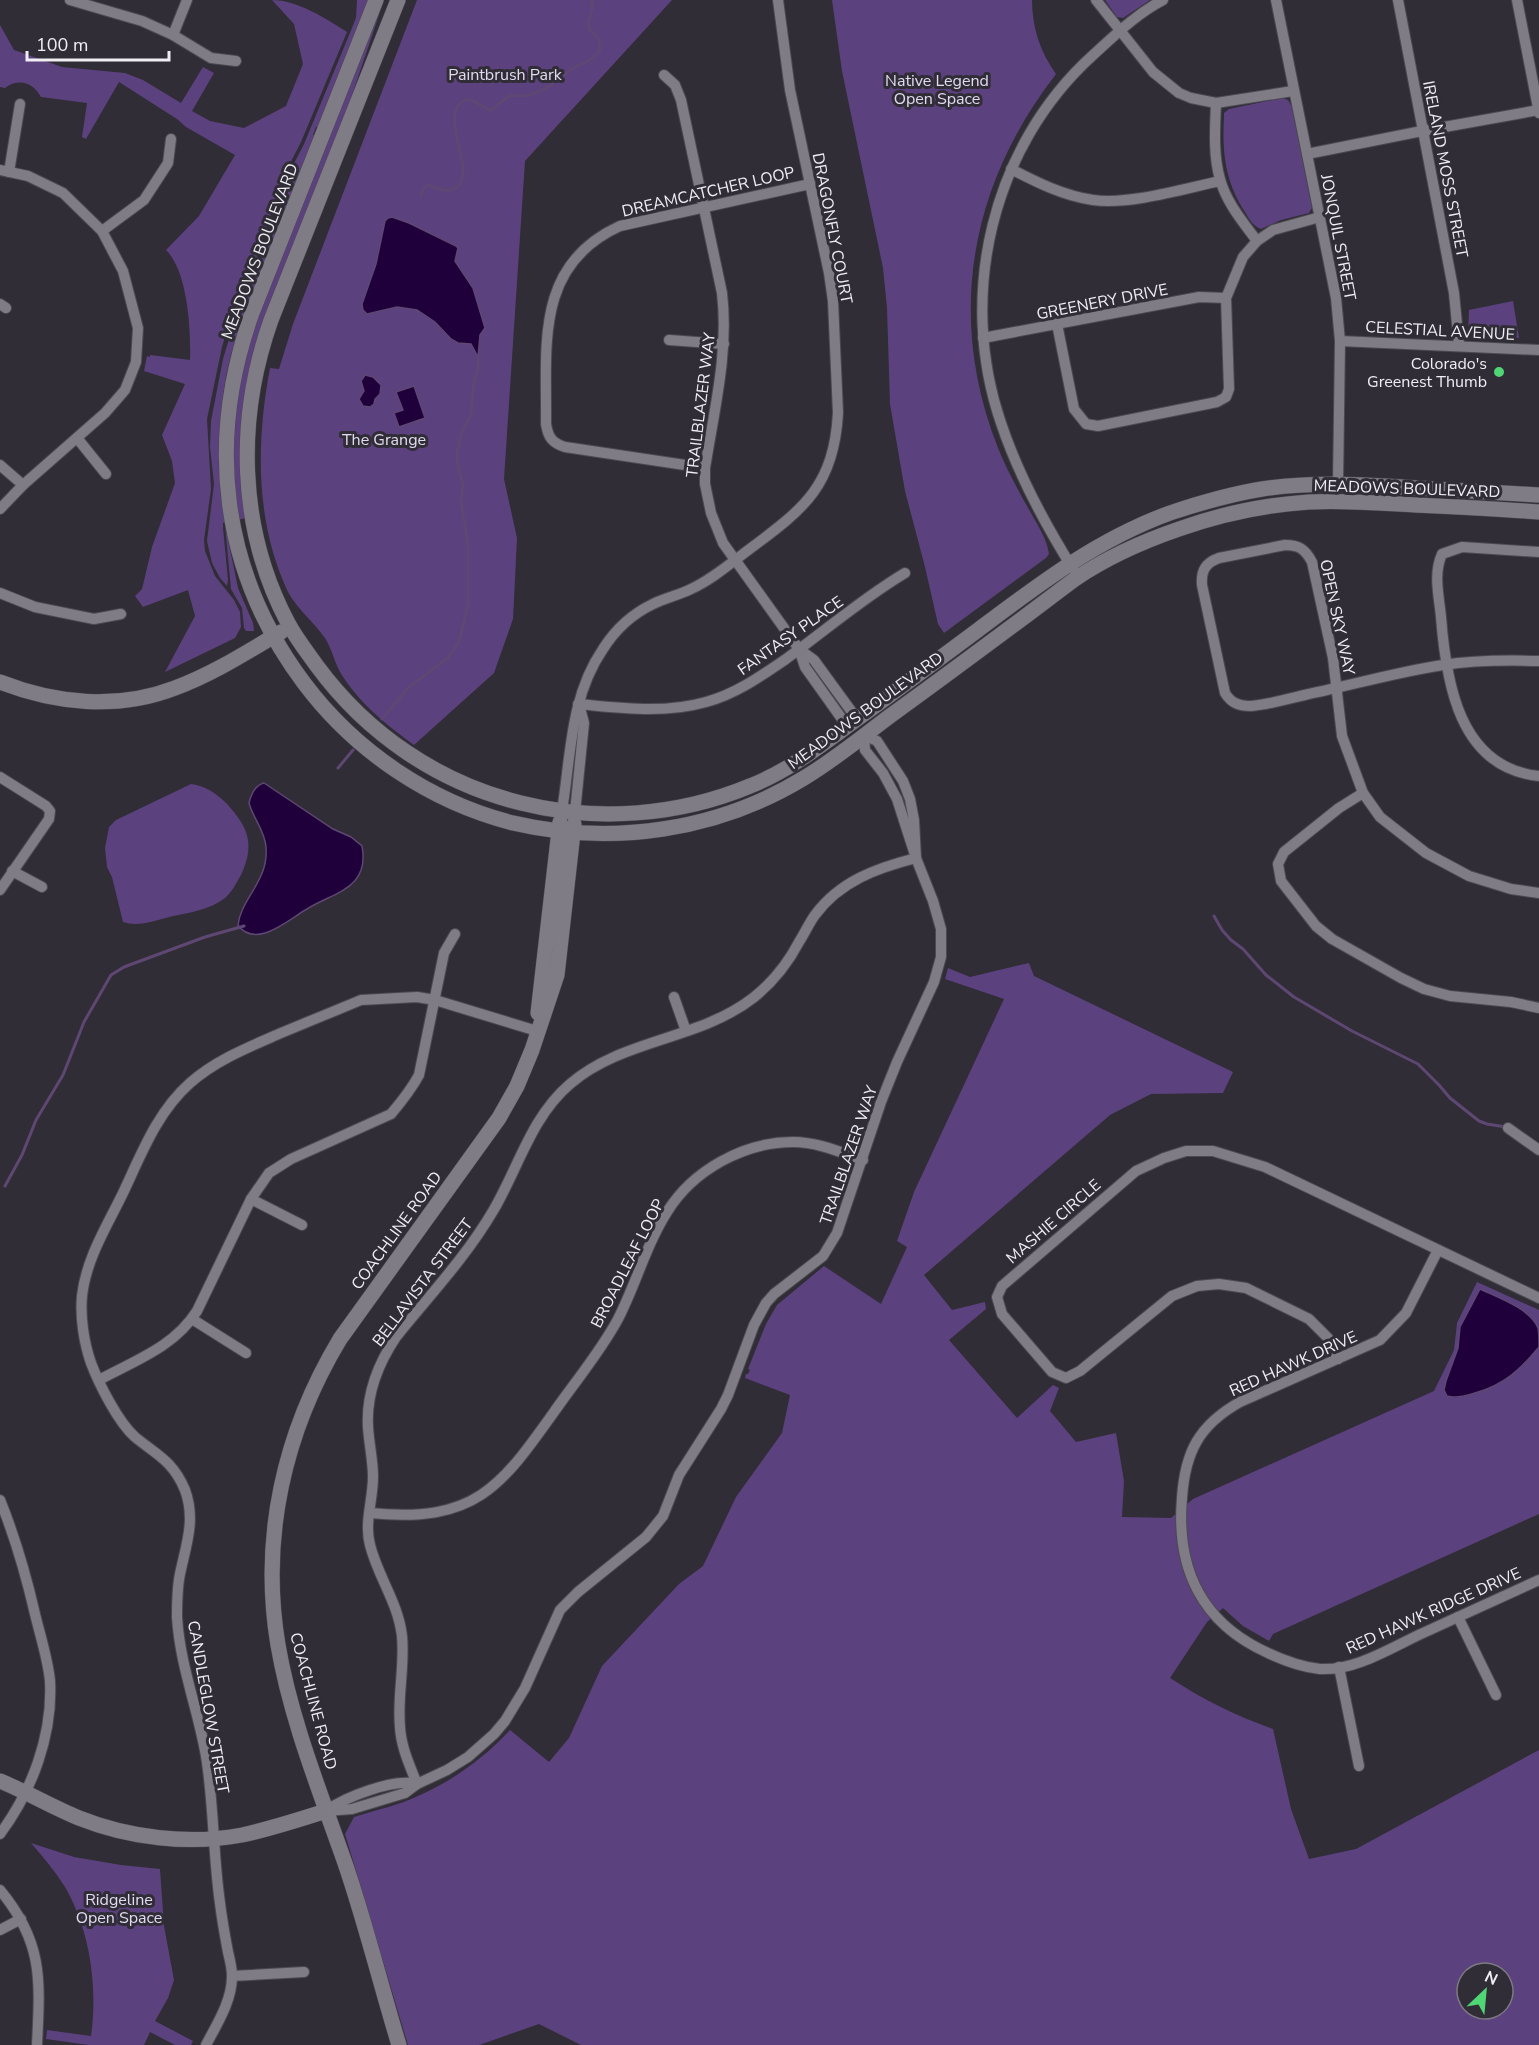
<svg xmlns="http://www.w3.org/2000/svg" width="1539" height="2045" font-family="'Nunito Sans',sans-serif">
<rect width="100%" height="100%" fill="#302d36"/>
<g fill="#5c417f" fill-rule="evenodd">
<path d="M272 0C297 0 327 19 347 32L301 142 282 179 257 258 229 324 222 347 207 419 211 489 204 540 205 551 215 576 234 600 240 612 241 627 235 638 165 672 195 616 188 590 143 607 135 596 142 589 152 547 175 483 172 461 162 435 185 384 144 371 147 356 150 357V355L190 360C191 330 188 272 166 250L199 216 235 155 186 127 177 119 119 82 86 139 82 137 87 103 41 97C33 82 18 78 5 88L0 87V25L14 50 62 67 125 73 143 80 181 103 203 67 214 73 192 111 210 121 244 128 286 106 303 64 294 24Z"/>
<path d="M357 0H368L318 127H316L313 135 315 136C298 178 281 221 264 264 251 298 236 332 228 367 217 419 218 470 225 522L223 523V528L228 580 227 586 220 578 212 563 207 541 214 484 210 447 211 421 223 359 233 326 265 248 287 177 304 144 352 28 356 18Z"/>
<path d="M381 0H384L349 104 253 354C238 409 239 462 246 518L237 520 232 427 248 341Z"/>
<path d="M417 0H672L525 161 504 479 517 538 513 619 494 673 414 745C385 724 359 703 340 672 334 661 332 649 325 638 314 622 297 609 288 592 255 522 256 442 270 368L279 369 293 324Z"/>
<path d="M832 0H1032C1032 27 1040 52 1056 74 970 185 946 316 998 448 1007 470 1019 492 1031 513 1038 526 1047 539 1049 554L1046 558 944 633 938 624 925 567 905 491 890 404 887 308 883 268 842 71Z"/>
<polygon points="1105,0 1150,0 1123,18 1117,17"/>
<path d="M1282 98 1288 100 1292 107 1312 208 1309 213 1281 220 1261 229C1253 226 1249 219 1245 212 1225 182 1222 152 1224 117V113L1229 109Z"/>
<polygon points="1513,301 1519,338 1468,335 1469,310"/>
<polygon points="225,525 238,588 253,623 254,631 246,631 244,628 242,608 231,589"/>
<path d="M191 784C206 786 217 794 227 804 249 828 255 845 241 875 236 883 233 891 225 898 210 910 187 913 169 917 154 921 138 927 123 922L112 877 107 867 105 848 109 827 116 820Z"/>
<path d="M1029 963 1034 976 1233 1072 1223 1093 1151 1094 1110 1115 924 1275 952 1310 985 1302 986 1309 949 1340 1017 1418 1053 1385 1059 1388 1050 1411 1076 1442 1116 1433 1124 1481 1122 1517 1171 1518 1193 1499 1434 1391 1454 1350 1457 1323 1477 1282 1539 1310V1514L1273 1634 1269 1641 1243 1626 1223 1608 1207 1622 1170 1678C1204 1700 1234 1715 1273 1729L1291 1809 1309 1859 1356 1849 1539 1750V2045H581L539 2024 479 2045H408L345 1834 354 1817C376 1810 400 1805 420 1795 454 1780 485 1757 510 1730L549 1762 569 1738 602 1666 679 1584 703 1566 736 1497 782 1433 790 1395 745 1378 746 1374H748L750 1370 748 1369 766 1324 777 1305 824 1266 881 1304 907 1247 897 1241 914 1192 1004 999 945 979 948 968 970 977ZM1467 1973H1503V2009H1467Z"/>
<path d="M31 1843 74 1857 121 1865 160 1869 164 1926 174 1980 168 1998 155 2021 193 2041 191 2045H175L150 2032 144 2045H89L46 2039 47 2030 91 2036C98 1987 90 1930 65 1887 55 1871 43 1857 31 1843Z"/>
</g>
<g fill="#1f003a" stroke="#5e4772" stroke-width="1.5">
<polygon points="392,217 409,223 456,246 458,248 455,261 473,288 485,328 480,335 478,357 471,344 458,343 451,339 435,322 417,310 397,307 367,314 363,310 362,304 376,264 385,221 388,218"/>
<polygon points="365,375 373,377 381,385 380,394 375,399 374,404 370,407 363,406 359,399 364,391 361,381"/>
<polygon points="414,386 425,418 399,427 394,413 403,410 396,392"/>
<path d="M264 783 333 829 351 837 362 846C370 889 334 892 307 909 289 919 256 950 238 925 241 898 269 881 266 847 265 831 253 818 249 803 251 795 255 785 264 783Z"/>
<path d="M1480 1289C1497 1297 1531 1309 1538 1328 1539 1333 1539 1341 1539 1347 1520 1370 1504 1385 1475 1393 1466 1396 1456 1399 1447 1396L1444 1390 1446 1381 1458 1348 1460 1327Z"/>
</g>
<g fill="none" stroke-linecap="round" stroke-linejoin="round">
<g stroke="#5e4772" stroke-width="3">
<path d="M421 195 423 189 427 185C435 186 441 192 449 190 483 185 443 126 458 106 461 102 465 99 470 100 478 102 483 108 491 110L509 96C517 95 524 97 532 94 547 90 558 80 569 71 580 62 591 64 600 50L599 40 589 28 588 22 592 11V0"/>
<polyline points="382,719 409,687 449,657 459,642 468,604 468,544 461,502 463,485 458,467 457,454 461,434 471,415 474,380 478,370 478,357"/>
<polyline points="338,768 353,750"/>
<polyline points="1214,916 1222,930 1231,940 1243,949 1266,975 1294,997 1352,1031 1418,1064 1439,1085 1450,1098 1479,1121 1487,1124 1506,1127"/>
<polyline points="5,1186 22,1155 36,1120 63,1075 84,1022 111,975 124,967 205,937 244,926"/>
<polyline points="1538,2045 1539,2043"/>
</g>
<defs>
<g id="street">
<polyline points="70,0 142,21 173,35 211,58 236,61"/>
<polyline points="1096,0 1153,72 1179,93 1191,98 1216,103 1293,91"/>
<polyline points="1276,0 1336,298 1340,341 1338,484"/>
<polyline points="1398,0 1454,293 1459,345"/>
<polyline points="1517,0 1539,113"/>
<polyline points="173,35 187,0"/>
<path d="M664 75 675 85 681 100 722 293C729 352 714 411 705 468V484L711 513 723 543 799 649 805 667 847 726"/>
<path d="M1216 103C1215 128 1213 155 1220 179 1226 202 1243 222 1257 241"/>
<polyline points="1307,154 1422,131 1539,110"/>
<path d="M1011 169C1036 182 1064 196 1093 200 1130 205 1183 189 1220 181"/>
<polyline points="0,170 28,176 63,193 102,231 123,271 138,328 136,362 125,390 105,413 23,485 0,509"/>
<polyline points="9,172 20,104"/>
<polyline points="102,231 144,200 168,163 171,139"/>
<polyline points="0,304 6,308"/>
<polyline points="1057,324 1074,409 1086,424 1098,426 1217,402 1226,397 1229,389 1226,298 1243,257 1257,241 1273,230 1320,217"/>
<polyline points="983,338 1199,297 1226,298"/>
<polyline points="669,340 724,344"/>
<polyline points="1340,341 1539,350"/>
<polyline points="77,438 106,474"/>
<polyline points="0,465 23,485"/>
<path d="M705 468 565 447C552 443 548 437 546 424 547 346 534 265 620 226L810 184"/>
<path d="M1539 552 1462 547 1442 554C1433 574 1439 596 1441 617 1446 682 1459 768 1539 776"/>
<path d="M1073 569C1045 524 1018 474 1001 423 957 295 992 147 1092 56 1114 36 1136 14 1163 0"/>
<polyline points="0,593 35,607 94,619 121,614"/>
<polyline points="799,649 814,660 857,719"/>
<path d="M1539 661C1507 660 1475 660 1443 665 1403 671 1363 682 1323 691 1300 695 1275 704 1251 706 1239 706 1231 703 1225 693L1202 585C1201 571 1205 563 1219 558L1285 545C1299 545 1305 549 1312 562L1333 658 1342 736 1363 793 1380 817 1426 853 1469 876 1511 889 1539 893"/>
<path d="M578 704C621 708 664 714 706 702 736 694 761 676 786 659 826 630 863 598 905 573"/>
<polyline points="0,777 46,806 50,811 49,819 0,890"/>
<polyline points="1363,793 1339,808 1284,852 1278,864 1281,881 1316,926 1332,939 1401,978 1424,989 1450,996 1511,1002 1539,1008"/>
<path d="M562 811C571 755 570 697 603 649 615 630 632 614 653 604 665 598 679 595 691 589 713 579 732 562 751 548 805 508 834 485 838 413L833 301 829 273 790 90 778 0"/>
<polyline points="575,812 584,723 579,704"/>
<polyline points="12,871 42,887"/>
<polyline points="674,997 686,1031"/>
<polyline points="1508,1128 1539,1150"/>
<polyline points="251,1199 302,1225"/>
<path d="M1438 1250 1406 1313 1380 1340 1240 1402C1199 1425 1185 1452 1182 1498 1176 1568 1201 1623 1268 1653 1285 1661 1301 1667 1320 1669 1356 1671 1392 1647 1423 1633 1462 1615 1500 1598 1539 1580"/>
<polyline points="192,1319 246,1353"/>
<polyline points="1338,1359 1328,1338 1309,1319 1246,1288 1219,1284 1197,1286 1172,1296 1080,1371 1066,1378 1052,1372 1002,1314 997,1297 1002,1286 1136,1171 1164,1158 1186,1151 1213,1151 1265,1167 1539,1298"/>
<path d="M99 1380C136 1360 174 1347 197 1311L251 1199 269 1173 291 1159 391 1114C402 1101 411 1090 419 1075L444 953 455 934"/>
<path d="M0 1500C15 1537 26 1575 35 1614 40 1635 48 1659 50 1681 53 1735 32 1791 0 1834"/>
<path d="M370 1513C478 1524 502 1485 559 1405 579 1377 602 1349 618 1319 636 1284 646 1245 667 1212 693 1170 744 1142 793 1142 817 1142 840 1152 863 1160"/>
<polyline points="1458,1617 1496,1695"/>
<polyline points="1339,1667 1359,1766"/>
<path d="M417 1784C410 1766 401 1747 400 1727 397 1697 405 1666 402 1636 398 1602 378 1577 370 1545 364 1523 373 1500 373 1477 373 1460 369 1444 368 1427 366 1394 378 1364 396 1337 429 1296 466 1257 493 1211 518 1169 531 1117 570 1084 622 1039 699 1040 753 998 772 983 788 963 799 942 805 933 809 923 815 915 840 881 877 868 916 858"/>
<polyline points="326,1811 352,1809 405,1793 417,1784 447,1770 468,1757 494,1734 505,1721 525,1688 560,1610 578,1592 646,1537 663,1516 679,1475 721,1409 728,1395 754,1325 766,1303 774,1294 823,1256 837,1233 881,1102 897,1062 934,982 941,957 941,929 933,901 916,858 897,799 883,773 865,750 864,735 877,741 903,781 910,799 914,820 916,858"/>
<path d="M326 1811C345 1797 394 1778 417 1784"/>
<path d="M0 1890C44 1943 40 1981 37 2045"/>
<polyline points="0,1930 21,1919"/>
<polyline points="232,1976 304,1972"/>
<path d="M206 2045C217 2024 232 2001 232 1976 232 1969 230 1960 228 1952 225 1936 222 1920 220 1903 213 1855 214 1805 206 1756 198 1709 180 1666 177 1617 177 1603 177 1588 180 1574 186 1545 196 1520 185 1490 173 1461 157 1455 135 1437 118 1422 99 1384 91 1363 84 1343 80 1317 82 1296 86 1259 107 1226 123 1193 141 1155 157 1112 190 1083 216 1060 249 1047 281 1033 308 1022 334 1011 361 1000L417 997 435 1000 537 1031"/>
</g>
<g id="secondary">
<path d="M376 0 252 313C206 442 221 572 304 683 355 751 430 802 513 823 612 846 717 831 804 778 834 760 862 737 890 716 933 685 976 653 1019 621 1038 607 1056 593 1075 579 1106 558 1144 541 1179 529 1221 514 1264 505 1309 502 1344 500 1380 503 1415 505 1456 507 1498 509 1539 512"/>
<path d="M398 0 271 320C236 419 238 529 288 623 296 638 307 652 317 666 367 734 439 783 521 803 596 822 678 816 750 786 791 770 825 742 860 717 900 688 939 659 978 630 1039 584 1098 539 1170 513 1200 503 1231 494 1262 489 1314 481 1366 485 1418 488 1458 490 1499 493 1539 495"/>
<path d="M0 682C56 704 118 710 175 688 213 674 247 652 281 632"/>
<polyline points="538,1013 560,822"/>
<path d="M0 1781C27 1792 52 1807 79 1818 129 1838 189 1845 242 1835 270 1829 298 1820 326 1811"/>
<path d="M399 2045C381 1986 366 1925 346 1866 321 1794 291 1721 278 1645 260 1538 284 1432 340 1339L499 1118 517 1086 532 1050 557 975 574 824"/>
</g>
</defs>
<use href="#street" stroke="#4c4951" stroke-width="12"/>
<use href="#secondary" stroke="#4c4951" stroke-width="16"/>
<use href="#street" stroke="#7f7c86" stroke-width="10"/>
<use href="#secondary" stroke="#7f7c86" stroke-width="15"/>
</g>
<circle fill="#4fd675" stroke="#302d36" stroke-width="2" cx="1499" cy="372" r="6"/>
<g text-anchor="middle" stroke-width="6" stroke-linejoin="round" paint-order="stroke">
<g font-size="16" fill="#e2daf0" stroke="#302d36">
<text x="505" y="80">Paintbrush Park</text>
<text x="937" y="86">Native Legend<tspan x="937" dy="18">Open Space</tspan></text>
<text x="384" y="445">The Grange</text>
<text x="119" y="1905">Ridgeline<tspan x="119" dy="18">Open Space</tspan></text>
</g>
<g font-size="16" fill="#f0eef4" stroke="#302d36">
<text transform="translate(1446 169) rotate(79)" y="6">IRELAND MOSS STREET</text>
<text transform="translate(708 191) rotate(-13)" y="6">DREAMCATCHER LOOP</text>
<text transform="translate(833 228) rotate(79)" y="6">DRAGONFLY COURT</text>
<text transform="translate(1339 237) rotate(79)" y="6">JONQUIL STREET</text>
<text transform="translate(259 251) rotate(-69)" y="6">MEADOWS BOULEVARD</text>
<text transform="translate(1102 301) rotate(-11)" y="6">GREENERY DRIVE</text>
<text transform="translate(1440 330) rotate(3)" y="6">CELESTIAL AVENUE</text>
<text transform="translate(700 405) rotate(-83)" y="6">TRAILBLAZER WAY</text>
<text transform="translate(1407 488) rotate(2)" y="6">MEADOWS BOULEVARD</text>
<text transform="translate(1338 617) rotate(78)" y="6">OPEN SKY WAY</text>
<text transform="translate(790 635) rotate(-35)" y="6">FANTASY PLACE</text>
<text transform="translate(865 710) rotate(-36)" y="6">MEADOWS BOULEVARD</text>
<text transform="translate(848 1155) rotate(-71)" y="6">TRAILBLAZER WAY</text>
<text transform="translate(1053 1221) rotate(-41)" y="6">MASHIE CIRCLE</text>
<text transform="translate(396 1230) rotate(-54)" y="6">COACHLINE ROAD</text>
<text transform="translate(627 1263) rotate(-63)" y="6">BROADLEAF LOOP</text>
<text transform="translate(422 1282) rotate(-53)" y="6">BELLAVISTA STREET</text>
<text transform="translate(1293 1363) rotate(-24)" y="6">RED HAWK DRIVE</text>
<text transform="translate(1433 1610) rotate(-24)" y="6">RED HAWK RIDGE DRIVE</text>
<text transform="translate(314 1701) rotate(75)" y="6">COACHLINE ROAD</text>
<text transform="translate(209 1707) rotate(80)" y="6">CANDLEGLOW STREET</text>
</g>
<g font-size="16" fill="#f0eef4" stroke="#302d36" text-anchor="end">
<text x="1487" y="369">Colorado's<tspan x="1487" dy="18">Greenest Thumb</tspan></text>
</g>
</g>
<g transform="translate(1485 1991) rotate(26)"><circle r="28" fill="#302d36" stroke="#7d7a82" stroke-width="1.5"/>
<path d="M0-4.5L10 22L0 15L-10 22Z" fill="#4fd675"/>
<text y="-9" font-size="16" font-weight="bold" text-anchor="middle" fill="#f0eef4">N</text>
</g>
<path d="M27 51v9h142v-9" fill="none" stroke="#f0eef4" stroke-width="3"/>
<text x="36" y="51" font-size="18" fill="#f0eef4" stroke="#302d36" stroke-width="4.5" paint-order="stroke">100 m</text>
</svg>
